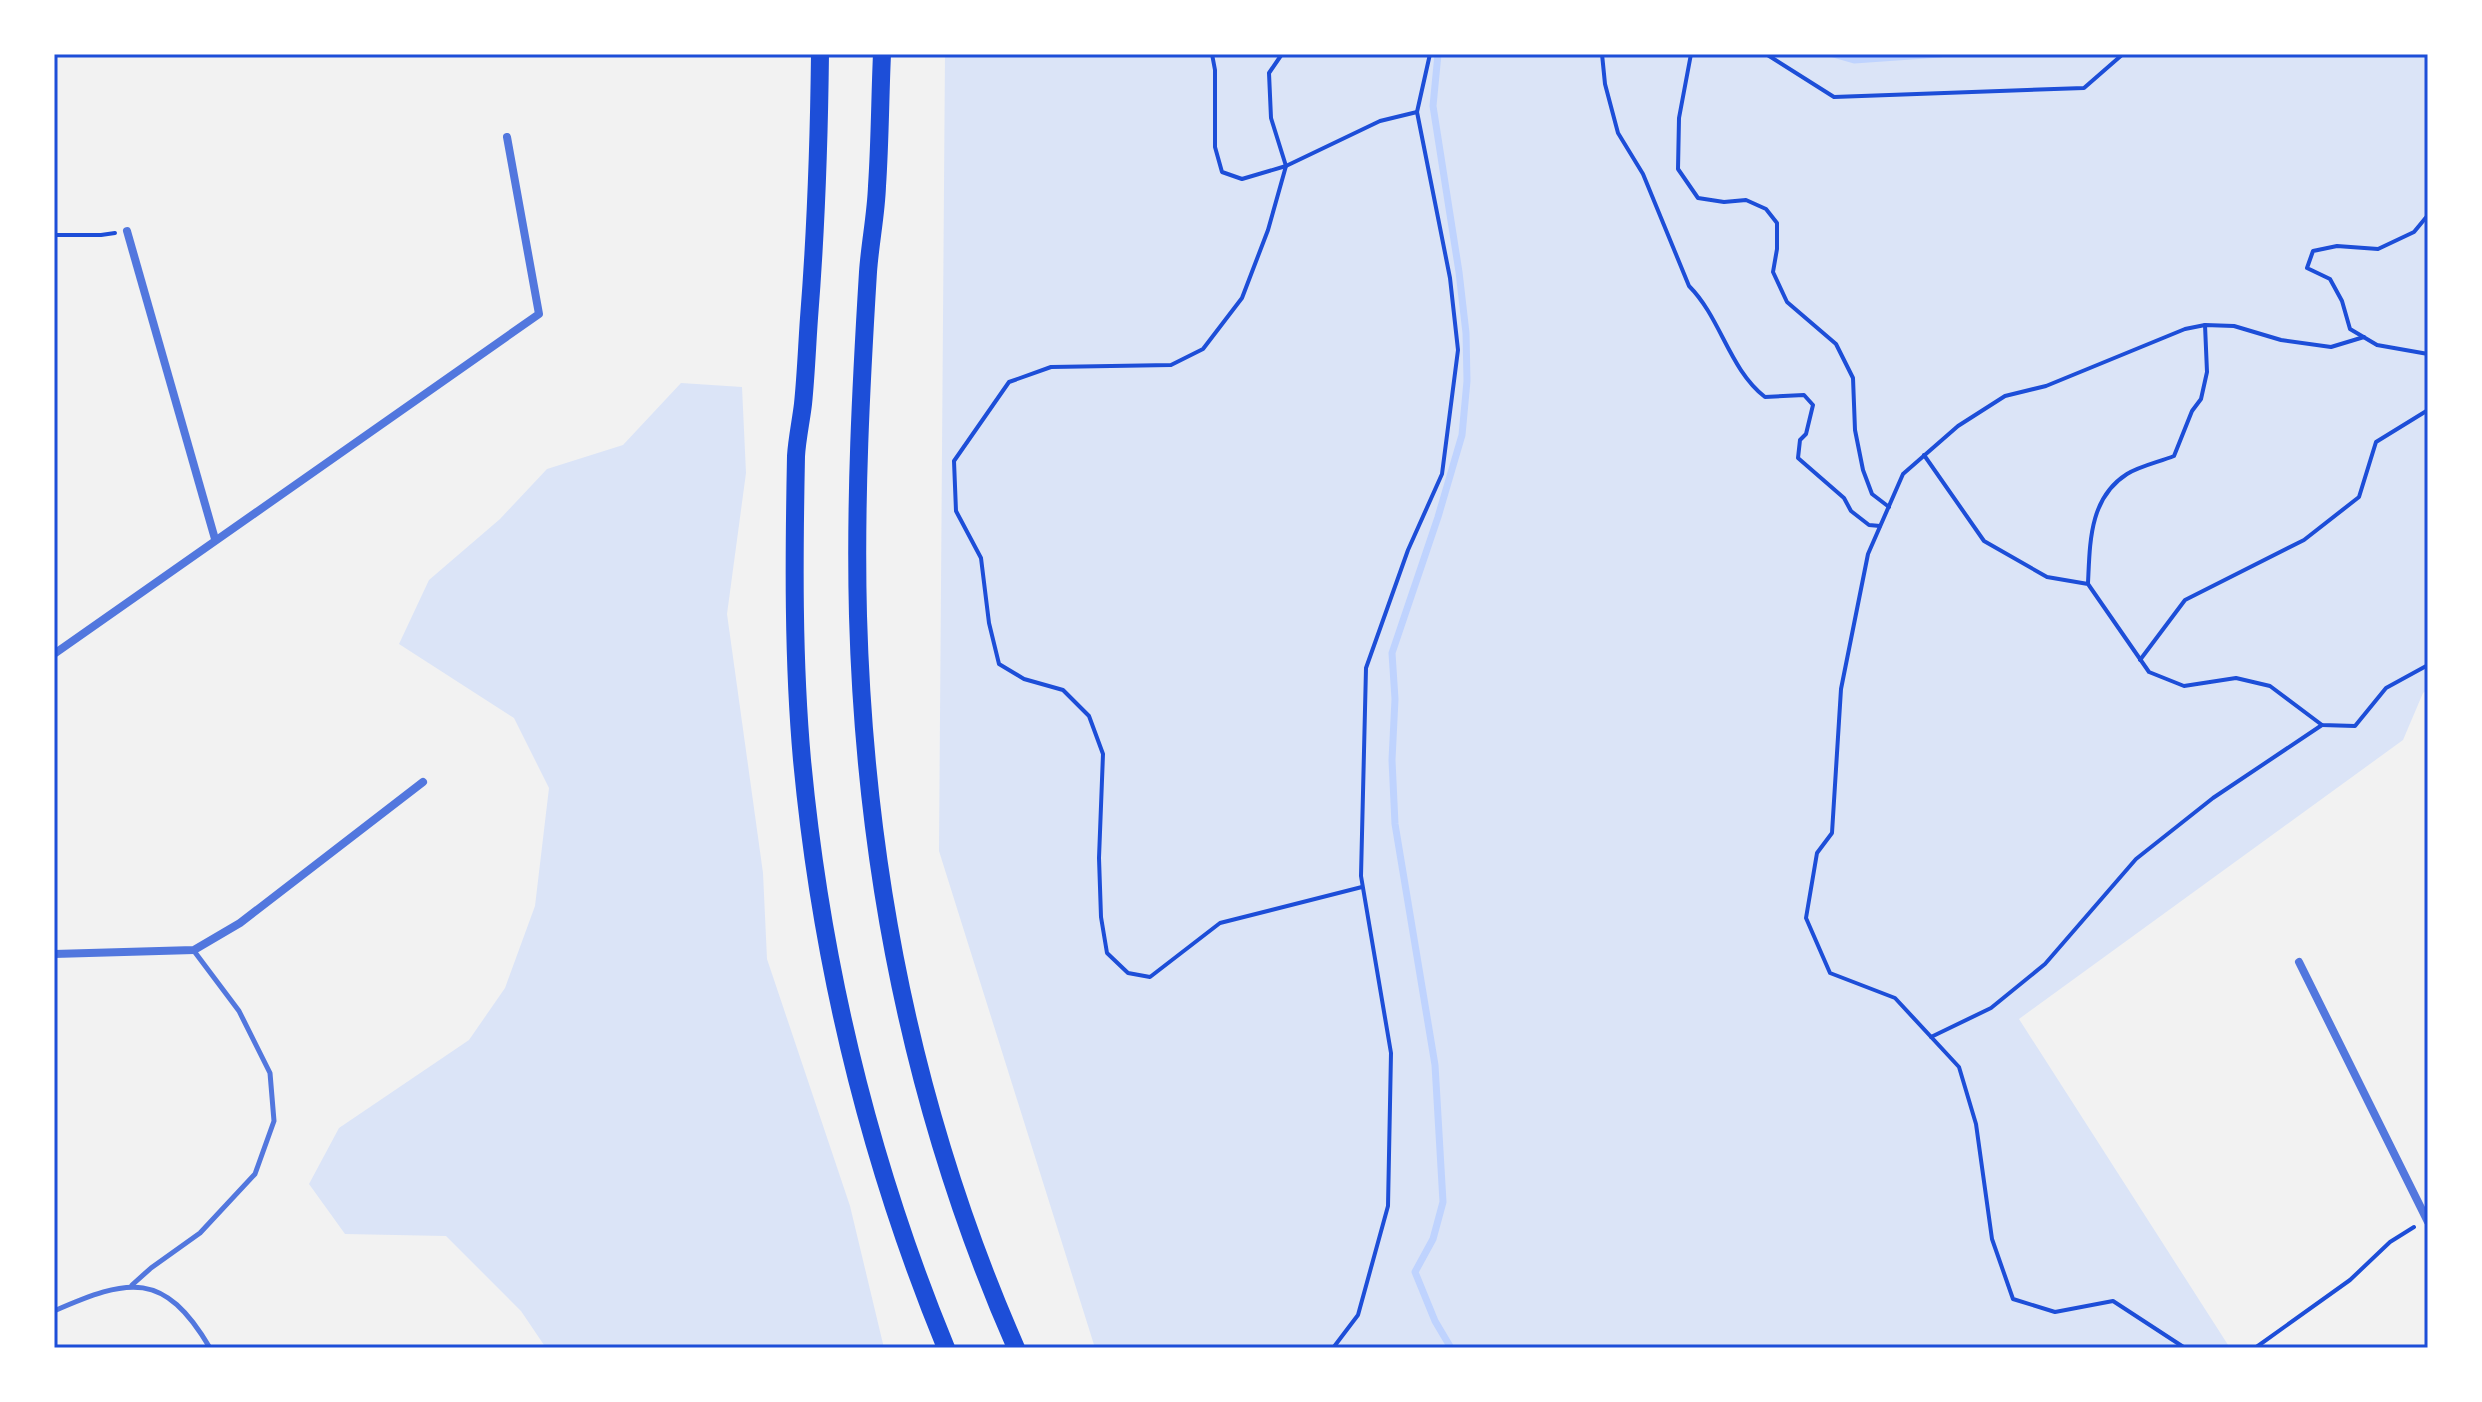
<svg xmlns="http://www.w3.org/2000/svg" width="2482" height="1402" font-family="Merriweather,serif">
<rect width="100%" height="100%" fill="#f2f2f2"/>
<g fill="#dbe4f7">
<polygon points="945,54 2428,54 2428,689 2423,693 2403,740 2019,1019 2230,1348 1095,1348 939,851"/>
<polygon points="681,383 742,387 746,473 727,614 763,873 767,959 850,1206 884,1348 546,1348 521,1311 446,1236 345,1234 309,1184 339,1128 469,1040 505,988 535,906 549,788 514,718 399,644 429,580 500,519 547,469 623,445"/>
</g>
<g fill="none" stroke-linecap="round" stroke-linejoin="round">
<g stroke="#bfd3fe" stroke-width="7">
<polyline points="1438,54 1433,106 1459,272 1466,333 1467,381 1462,435 1438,517 1392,653 1395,699 1392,760 1395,824 1435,1065 1443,1202 1433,1239 1415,1272 1435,1321 1451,1348"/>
<polyline points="1833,54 1854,60 1940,54"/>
</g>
<g stroke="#1d4ed8" stroke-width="4">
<polyline points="1212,54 1215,70 1215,147 1222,172 1242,179 1286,166 1380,121 1417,112"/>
<polyline points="1282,54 1269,73 1271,118 1286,166 1268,230 1242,298 1203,349 1171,365 1051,367 1009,382 954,461 956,511 981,558 989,623 999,664 1024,679 1063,690 1089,716 1103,754 1099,858 1101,917 1107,953 1128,973 1150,977 1220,923 1362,887"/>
<path d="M1602 54 1605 84 1618 133 1643 174 1689 286C1721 318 1729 369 1765 397L1804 395 1813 405 1806 434 1800 440 1798 458 1844 498 1851 511 1869 525 1880 526"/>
<polyline points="1691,54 1679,118 1678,169 1698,198 1724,202 1746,200 1766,209 1777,223 1777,249 1773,272 1787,302 1836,344 1853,378 1855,430 1863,470 1872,494 1889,507"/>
<polyline points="1766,54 1834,97 2084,88 2123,54"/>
<polyline points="2428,215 2414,232 2378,249 2337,246 2313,251 2307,268 2330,279 2342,301 2350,329 2377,345 2428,354"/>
<polyline points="54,235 101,235 115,233"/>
<polyline points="1924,455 1984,541 2047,577 2088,584 2149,672 2184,686 2236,678 2270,686 2322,725 2355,726 2386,688 2428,665"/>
<path d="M2088 583C2090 543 2089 498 2127 474 2140 466 2159 462 2174 456L2192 411 2201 399 2207 372 2205 325"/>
<polyline points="2140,660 2185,600 2304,540 2359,497 2376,442 2428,410"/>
<polyline points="1931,1037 1991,1008 2045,964 2136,859 2213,798 2322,725"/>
<polyline points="1333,1348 1358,1315 1388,1206 1391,1053 1361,876 1366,668 1408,550 1442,474 1458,350 1450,278 1417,112 1430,54"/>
<polyline points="2185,1348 2113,1301 2055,1312 2013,1299 1992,1239 1976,1124 1959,1067 1895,998 1830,973 1806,918 1817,853 1832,833 1841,689 1868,554 1903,474 1958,426 2005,396 2046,386 2185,329 2205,325 2234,326 2281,340 2331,347 2364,337"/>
<polyline points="2255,1348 2350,1280 2390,1242 2414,1227"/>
</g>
<g stroke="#5277de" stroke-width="5">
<polyline points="132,1285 151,1268 200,1233 255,1174 274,1121 270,1073 239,1011 194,951"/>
<path d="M54 1311C129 1278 164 1270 210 1348"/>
</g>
<g stroke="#5277de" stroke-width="8">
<polyline points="127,231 215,539"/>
<polyline points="54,654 539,314 507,137"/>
<polyline points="54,954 194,950 240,923 423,782"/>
<polyline points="2299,962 2428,1222"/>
</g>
<g stroke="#1d4ed8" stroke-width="18">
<path d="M820 54C819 142 816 230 809 318 807 346 806 375 803 404 801 421 797 439 796 456 794 557 793 659 802 760 821 961 869 1161 946 1348"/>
<path d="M882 54C880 98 880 142 877 186 876 215 870 243 868 272 861 386 855 501 858 616 865 868 914 1116 1016 1348"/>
</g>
</g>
<rect width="2482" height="1402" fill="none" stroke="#ffffff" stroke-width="112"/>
<rect x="56" y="56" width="2370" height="1290" fill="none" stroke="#1d4ed8" stroke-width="3"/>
</svg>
